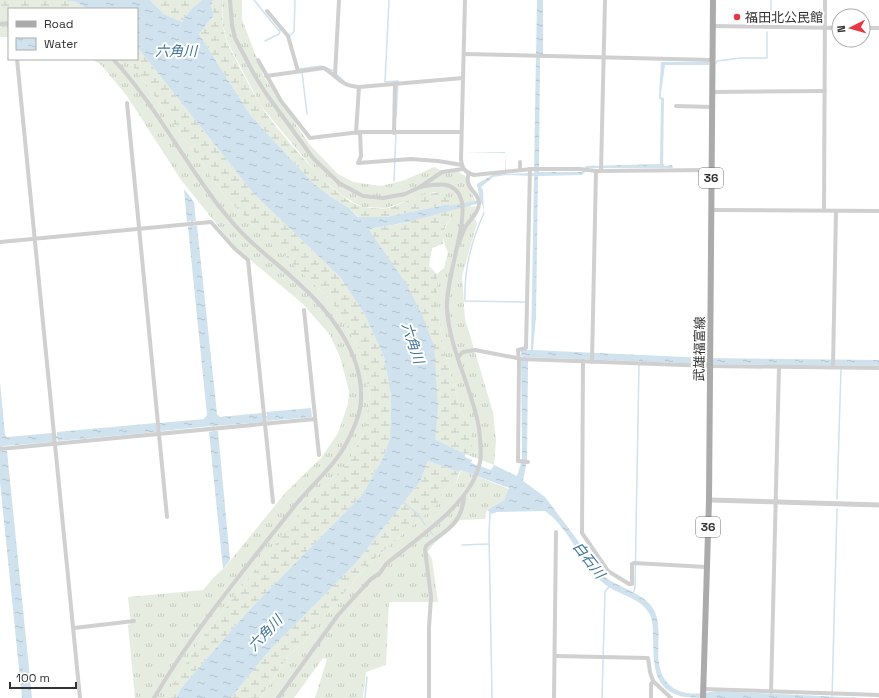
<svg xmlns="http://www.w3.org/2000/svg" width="879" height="698" font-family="'Space Grotesk','Noto Sans JP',sans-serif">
<defs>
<pattern id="grass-tufts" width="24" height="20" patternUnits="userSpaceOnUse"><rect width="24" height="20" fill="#e6ecdf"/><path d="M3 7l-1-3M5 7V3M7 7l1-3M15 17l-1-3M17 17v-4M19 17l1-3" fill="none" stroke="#c6cbc0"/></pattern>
<pattern id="wetland-marsh" width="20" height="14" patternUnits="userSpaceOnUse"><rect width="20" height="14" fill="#e6ecdf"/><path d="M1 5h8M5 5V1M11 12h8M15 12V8" fill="none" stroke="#c6cbc0"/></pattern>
<pattern id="water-ripples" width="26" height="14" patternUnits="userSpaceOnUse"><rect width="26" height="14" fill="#cfe2ee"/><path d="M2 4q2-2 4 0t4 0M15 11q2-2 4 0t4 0" fill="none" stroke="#b2c2cd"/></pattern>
</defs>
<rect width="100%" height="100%" fill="#fff"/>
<g fill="url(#grass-tufts)">
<path d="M222 0H242V19L264 77 310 145 338 174 353 182 381 186 405 180 434 167 447 173 457 171 465 176 475 201 470 202 471 207 476 206 473 216 477 223 462 276 465 319 493 412 496 440 494 465 465 454 471 453 470 423 461 413 443 345 437 308V274L444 268 448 252C441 240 443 229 451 218L450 210 464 207 449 206V199L434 192 386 208 362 207 343 196 319 176 261 106 227 41 223 25Z"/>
<rect x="0" y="14" width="9" height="23"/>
<polygon points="92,59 128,59 227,199 332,302 357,344 370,395 364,432 347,464 304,507 198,643 165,698 135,698 128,625 131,624 128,597 203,590 214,577 226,566 286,492 321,458 338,433 348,404 349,391 340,357 330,335 303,304 235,247 181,180 127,96 101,65"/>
<path d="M461 470 509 489 504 500 487 510 485 519 460 520C450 533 435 539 428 552L432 559 438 602H389L386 665 366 672 363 698H315L327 659 323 658 294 698H260L289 655 304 642 367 565 437 504 446 487 456 484Z"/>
</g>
<g fill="url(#wetland-marsh)">
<polygon points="0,0 62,0 75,2 88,9 9,9 9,14 0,14"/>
<polygon points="150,0 202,0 191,9 182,22 164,14"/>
<path d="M213 0H222C222 14 222 28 227 42 237 63 249 86 261 106 276 129 338 203 363 207 370 208 381 209 388 208 406 204 434 183 449 199V204L386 217H359L349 208 330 196 312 182 251 116 199 34 214 15 211 6Z"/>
<polygon points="137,47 254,194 340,277 365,315 384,357 391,396 390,438 383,458 362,495 249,610 182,687 176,698 165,698 198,643 304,507 347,464 364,432 370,395 357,344 332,302 227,199 128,59 137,59"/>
<polygon points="450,210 451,218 445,227 443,244 432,248 429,266 437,274 437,308 443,345 461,413 470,423 472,443 471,453 465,454 435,439 369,230 373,228 399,224"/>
<polygon points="428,461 459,472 456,484 446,487 437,504 367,565 304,642 289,655 260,698 231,698 269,651 355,564 420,482"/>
</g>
<g fill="url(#water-ripples)" fill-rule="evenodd">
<path d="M62 0H150L164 14 182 22 191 9 202 0H213L211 6 214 15 199 34 251 116 312 182 330 196 349 208 358 217H386L449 204V206L480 200 477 184 494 174 505 173V153L464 152H505L506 174 534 173 537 0H543V54L540 58 539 172H582L586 166 660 164 661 100 659 98 661 62H709V65H665L661 93V97L664 98 663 163 665 166 672 165 673 168H589L582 175 538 176 536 316 533 350 706 358 879 360V366L706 364 526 357 525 361H528L527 460 523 481 545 497 606 578C621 588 648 595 655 612 665 636 648 669 672 687 684 696 702 694 716 691L863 698H706C699 697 692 698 685 697 652 691 654 664 653 637 653 629 653 620 649 613 639 596 616 595 602 582 579 561 570 529 545 511L497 512 492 514 487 510 504 500 509 488 466 472 461 470 459 472 428 461 420 482 355 564 269 651 231 698H176L182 687 249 610 362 495 383 458 390 438 391 396 384 357 365 315 340 277 254 194 137 47V9H88L75 2ZM506 175 534 176 531 350H521V356L523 357V361H521L522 460 517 476 494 465 491 470 471 463 472 460 465 457V454L435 439 438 408 434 346 423 317 407 285 369 230 373 228C409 224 444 211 481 203L483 206 484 214 483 190 481 187 493 177Z"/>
<polygon points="184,189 194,202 196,221 193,221 193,226 197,226 217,414 220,417 262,413 263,416 267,416 266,412 311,408 312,417 267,421 267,418 262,418 263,422 214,426 215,431 218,431 230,560 223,569 209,432 213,431 212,426 161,431 160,428 157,428 157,432 58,441 57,438 53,438 53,442 3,446 3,451 7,451 32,698 22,698 0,482 0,382 5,435 7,437 52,433 53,436 57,436 57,432 156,423 156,426 160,426 160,423 204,419 207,415 188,227 191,226 191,221 187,222"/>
</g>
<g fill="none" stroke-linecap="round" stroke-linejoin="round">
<g stroke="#cfe2ee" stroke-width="1.5">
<polyline points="254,0 279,31 281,29"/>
<polyline points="389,0 385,82 398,81 396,117"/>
<polyline points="771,23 771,0"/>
<polyline points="289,36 294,32 295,0"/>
<polyline points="265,41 279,34 280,32"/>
<polyline points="716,63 717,61 741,58 767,58 767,32"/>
<polyline points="299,69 321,66 334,71"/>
<polyline points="302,72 307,114"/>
<polyline points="336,74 344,81"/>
<polyline points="394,181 396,132"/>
<path d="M484 213C471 241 464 270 465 301L525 302"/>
<polyline points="837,499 841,369"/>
<polyline points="403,502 418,514 425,525"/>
<polyline points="492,511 490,512 489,534 492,698"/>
<polyline points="430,531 433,535"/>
<polyline points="462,545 489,544"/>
<polyline points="633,594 635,587 639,364"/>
<polyline points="365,698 367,677"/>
<polyline points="602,698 605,592 610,585"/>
<polyline points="832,698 837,509"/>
</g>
<g stroke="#d0d0d0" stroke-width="4">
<polyline points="230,0 232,25 235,38 255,76 267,95 313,158 339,183 363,196 383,198 405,194 420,187 442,172 463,169"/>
<path d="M465 0 461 159C462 169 465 172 474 175L532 169H580L596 171 711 170"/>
<polyline points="267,11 288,36 298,71"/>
<polyline points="0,24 9,23"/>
<polyline points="712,26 839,28"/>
<polyline points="863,28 879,28"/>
<polyline points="464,54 712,60"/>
<polyline points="17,59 80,698"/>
<path d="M113 59C154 103 182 158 218 205 226 215 235 226 244 235 260 251 279 265 295 280 328 309 363 352 361 399 361 414 353 430 346 444 333 468 310 486 293 508 244 570 194 630 154 698"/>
<polyline points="258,60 281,101 310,138 360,132 461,132"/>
<polyline points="335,75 339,0"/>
<path d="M266 76 324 68C338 77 341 86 359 87L463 78"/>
<polyline points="712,92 825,91"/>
<polyline points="127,103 167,517"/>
<polyline points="676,106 712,107"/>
<polyline points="360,132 361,156 358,163 411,159 438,161 462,165"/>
<polyline points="356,133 359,87"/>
<polyline points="394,133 395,85"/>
<polyline points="520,170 520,162"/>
<polyline points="601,171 605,0"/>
<polyline points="711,210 879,211"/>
<polyline points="824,210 825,0"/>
<polyline points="0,242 211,222 234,248 248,260 273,502"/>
<path d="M459 243C461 238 463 231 466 226 471 218 478 214 479 204 480 192 463 189 469 173"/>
<polyline points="304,310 319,455"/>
<polyline points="459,356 463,352 475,350 522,359 710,366 879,368"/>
<polyline points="583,361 582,533 608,571 629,584 632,584 632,564 634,563 706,567"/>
<polyline points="592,362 596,171"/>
<polyline points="833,367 836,211"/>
<polyline points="0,449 315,419"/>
<polyline points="528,462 518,461 519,362 518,350 526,348 530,169"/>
<polyline points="74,628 134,621"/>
<polyline points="555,656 648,658 650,672 653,681 651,684 651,698"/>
<polyline points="653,681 671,698"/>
<polyline points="703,689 879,695"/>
<polyline points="771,692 779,367"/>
<path d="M278 698 338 615 370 580 380 573 386 564C417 538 472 504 480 462 482 451 480 439 479 428 472 388 449 348 447 309 445 280 469 219 461 199 455 180 436 184 420 187"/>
<path d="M429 698V627L431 597 425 550 426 546C445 531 462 524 464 497"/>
<polyline points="554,698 556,532"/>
</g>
<polyline stroke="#d0d0d0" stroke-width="5" points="709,500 879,505"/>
<polyline stroke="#ababab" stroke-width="6" points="703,698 709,500 713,0"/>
</g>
<circle fill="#e63946" stroke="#fff" stroke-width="1.5" cx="737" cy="17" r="4"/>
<g text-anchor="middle" stroke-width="4" stroke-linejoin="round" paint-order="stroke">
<g fill="#fff" stroke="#707070" stroke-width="1">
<rect x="699" y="168" width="24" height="20" rx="3"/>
<rect x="696" y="517" width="24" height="20" rx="3"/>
</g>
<g font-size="12" font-weight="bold" fill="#333">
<text x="711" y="182">36</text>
<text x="708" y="531">36</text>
</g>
<g font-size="13" fill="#333" stroke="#fff" text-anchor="start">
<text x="745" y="22">福田北公民館</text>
</g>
<g font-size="13" fill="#333" stroke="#fff">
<text transform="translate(699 349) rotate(-89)" y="5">武雄福富線</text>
</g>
<g font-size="14" font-style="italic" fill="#3f7597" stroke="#fff">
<text x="176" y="56">六角川</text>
<text transform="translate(413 343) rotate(72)" y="5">六角川</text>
<text transform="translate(589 560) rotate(52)" y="5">白石川</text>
<text transform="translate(265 633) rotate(-47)" y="5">六角川</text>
</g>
</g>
<rect x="8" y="8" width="130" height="52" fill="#ffffff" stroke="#adadad"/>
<rect x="16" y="21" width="20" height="6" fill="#ababab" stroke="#adadad"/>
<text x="44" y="28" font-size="12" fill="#333333">Road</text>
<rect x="16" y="38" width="20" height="12" fill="url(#water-ripples)" stroke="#adadad"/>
<text x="44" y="48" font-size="12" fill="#333333">Water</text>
<g transform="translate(851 28) rotate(264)"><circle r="19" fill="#ffffff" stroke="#adadad"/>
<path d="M0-3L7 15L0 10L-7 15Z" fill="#e63946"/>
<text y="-6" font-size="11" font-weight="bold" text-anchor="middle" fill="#333333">N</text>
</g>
<path d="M10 682v6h66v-6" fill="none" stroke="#333333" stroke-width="2"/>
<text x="16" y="682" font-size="12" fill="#333333" stroke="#ffffff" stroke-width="3" paint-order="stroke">100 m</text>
</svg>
